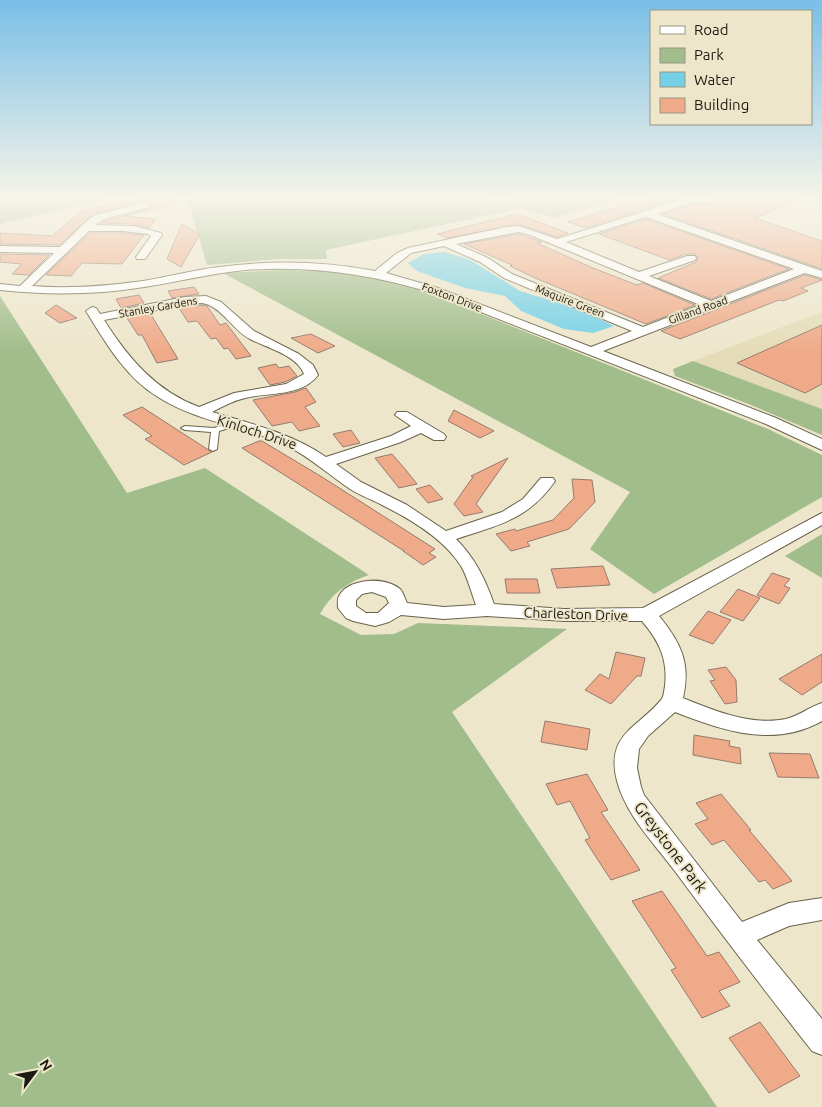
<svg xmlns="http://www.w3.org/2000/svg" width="822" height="1107" font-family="Ubuntu,sans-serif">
<rect width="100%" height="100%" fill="#ede6cb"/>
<polygon fill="#e4dcb8" points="822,312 822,409 693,361"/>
<g fill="#a1bd8b">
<polygon points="0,198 111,198 0,224"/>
<polygon points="187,198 487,198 495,201 507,198 623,198 553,218 522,208 326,250 327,259 279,259 207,265"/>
<polygon points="281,270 337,271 386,278 429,293 768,429 822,455 822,497 654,594 590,549 630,492 223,273"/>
<path d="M0 296 127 493 205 468 369 575C347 582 331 594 320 614L361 635 394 634 418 623 567 629 452 712 717 1107H0Z"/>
<polygon points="693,361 822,409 822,435 751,405 675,376 673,369"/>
<polygon points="822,534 822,578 785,556"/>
</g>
<polygon fill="#73d0e6" points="445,252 470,260 520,291 582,310 614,326 593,333 564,329 521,311 505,296 465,288 417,271 408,263 424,254"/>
<g fill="#efaa89" stroke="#957b6e">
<polygon points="143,198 174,198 175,204 124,216 156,219 149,228 134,224 101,223 105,221 149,209 151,202 146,200 95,213 88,218 59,245 0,244 0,233 52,236 81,211"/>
<polygon points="649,198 680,198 585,228 568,222"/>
<polygon points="714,198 804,198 755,218 822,241 822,269 663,214 692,205 709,205 714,202"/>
<polygon points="517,214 568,233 557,237 519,224 447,238 437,234"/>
<polygon points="646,219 789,269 711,299 658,278 696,262 698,257 695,254 686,254 669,260 599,234"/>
<polygon points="182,224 200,234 181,267 167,259"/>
<polygon points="90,233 123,233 144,235 122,264 82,263 71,276 46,275"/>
<polygon points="519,234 542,242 537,243 593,268 637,285 643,283 695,305 646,324 535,278 510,266 512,265 464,244"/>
<polygon points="0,254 49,255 29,275 12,274 22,264 0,262"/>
<polygon points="805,275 822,280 801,288 808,291 783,301 779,300 680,339 661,331"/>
<polygon points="194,287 199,294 172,298 168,291"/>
<polygon points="139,295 144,303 121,308 116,299"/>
<polygon points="56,305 77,318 60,323 45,313"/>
<polygon points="197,305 207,306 220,325 226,323 251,356 236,359 228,348 224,349 216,338 211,339 197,321 188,322 179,308"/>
<polygon points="150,313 178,359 157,363 142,335 138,335 127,318"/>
<polygon points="822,325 822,384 805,393 737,363"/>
<polygon points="311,334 335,346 318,353 291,338"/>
<polygon points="276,364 279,368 289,366 297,376 285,382 270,385 258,368"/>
<polygon points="306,388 316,402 305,407 320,426 299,431 292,422 272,426 253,400 295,392"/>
<polygon points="142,407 207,449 212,452 184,465 145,439 152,436 123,415"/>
<polygon points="454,410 494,431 480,438 448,421"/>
<polygon points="351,430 360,443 343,447 333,434"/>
<polygon points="259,441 262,441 322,477 435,549 429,553 436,557 423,565 403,551 404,551 242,448"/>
<polygon points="392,454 405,469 417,484 399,488 375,458"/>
<polygon points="508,458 476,504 483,512 464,516 454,504 473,477 471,476"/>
<polygon points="572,479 592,480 595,502 569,529 527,542 530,546 511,551 496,534 515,529 516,531 553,520 574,498"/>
<polygon points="430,485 443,499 428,503 416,489"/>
<polygon points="603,566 610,585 557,588 551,569"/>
<polygon points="772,573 790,579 784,586 790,588 779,604 757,595"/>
<polygon points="505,579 537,579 540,593 507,593"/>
<polygon points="738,589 760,598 743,621 720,612"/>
<polygon points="708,611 731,620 713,644 689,635"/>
<polygon points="616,652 645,658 641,676 637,676 611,704 585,690 600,674 609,679"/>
<polygon points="822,654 822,682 802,695 779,679"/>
<polygon points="726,667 736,680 737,702 725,704 710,681 715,680 708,670"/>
<polygon points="545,721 590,729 587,750 541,742"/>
<polygon points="694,735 730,741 729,746 740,748 741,764 693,755"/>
<polygon points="769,753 810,754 819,778 778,777"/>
<polygon points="587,774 608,810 601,812 640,870 611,880 585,840 590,838 570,801 557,805 546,784"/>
<polygon points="721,794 751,830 749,830 792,881 773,889 765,880 759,882 724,840 712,845 695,824 708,819 696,803"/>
<polygon points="662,891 707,956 719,952 740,982 719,991 730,1006 702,1018 671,970 676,968 632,901"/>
<polygon points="760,1022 800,1076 769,1093 729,1038"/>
</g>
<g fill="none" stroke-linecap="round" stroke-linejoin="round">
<defs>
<polygon id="lane" points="233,422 237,424 236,426 219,431 217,449 213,451 209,449 211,432 185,430 181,428 185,426 214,428"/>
<g id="street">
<path d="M687 198H712L713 200 708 203H692L657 214 822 271V278L805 273 603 351 776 418 822 439V450L766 424 430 292C370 274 309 265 246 270 211 273 178 282 144 287 96 295 48 295 0 290V284L20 286 54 253 0 252V246L60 247 89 219 96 215 146 202 149 203V207L104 219 95 225 134 226 161 233 162 235 145 259H137L136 257 151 236 148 234 123 231H89L32 286C69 289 107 286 143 281 168 277 193 270 219 267 271 260 323 261 375 271L397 253 408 248 506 227 519 226 557 239ZM646 217 794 269 711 301 649 276 695 260 696 258 695 256H687L639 272 566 242ZM519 232 530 235 700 305 643 327 512 274 488 258 456 244ZM444 246 480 262 504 278 632 331 591 347 438 288 386 273 411 253Z"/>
<path d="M206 296 221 302 254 331 299 354 313 365 318 375C302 397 269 392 245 398 233 401 223 406 212 412 252 424 291 433 326 457L391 436 411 426 395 415 397 412H407L444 434 446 437 444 440H434L421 433 401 442 336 464 361 482 407 505 446 531 502 512 523 499 541 478H553L555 481C528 520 498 525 456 539 475 558 485 579 494 604L564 609 643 608 822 513V525L659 616C681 643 691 663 683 698 715 711 751 726 786 719 799 716 809 707 822 703V721C774 748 723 731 675 712L648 736 639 749 637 768 641 787 644 795 742 922 789 903 822 898V920L789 926 757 940 822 1019V1055L812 1051C765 991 719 931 674 870 653 842 626 815 617 781 605 734 638 728 661 700 664 697 664 691 665 686 668 659 659 641 642 621H564L487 616 444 619 401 615 389 622 375 626 353 621 346 618 338 608C338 604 337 600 339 596 348 578 385 576 400 589 403 592 405 599 407 603L444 607 476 605C471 592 468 578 461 566 444 539 412 520 384 506 373 500 361 496 350 489 325 472 303 451 274 440 235 425 194 420 158 397 126 378 105 342 86 311L92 307 96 308 100 314 185 297ZM190 304C196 303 203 302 209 305 225 312 234 331 250 339 267 348 297 355 304 374L286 384 234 393 199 407C156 391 128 358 104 320ZM372 592 386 597 389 603 378 613H366L356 606V600L362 594Z"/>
</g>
</defs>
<use href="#lane" stroke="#69634b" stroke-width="2"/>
<use href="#street" stroke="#69634b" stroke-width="2"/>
<use href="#lane" fill="#fff" fill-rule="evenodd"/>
<use href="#street" fill="#fff" fill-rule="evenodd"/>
</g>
<linearGradient id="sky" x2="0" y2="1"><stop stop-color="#79bfe7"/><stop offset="0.56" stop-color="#f7f4e8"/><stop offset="1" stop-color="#f7f4e8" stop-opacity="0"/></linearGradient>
<rect width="822" height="353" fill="url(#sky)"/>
<g text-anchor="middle" stroke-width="4" stroke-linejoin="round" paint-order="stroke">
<g font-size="11" fill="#1d1b11" stroke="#ede6cb">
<text transform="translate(452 297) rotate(21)" y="4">Foxton Drive</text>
<text transform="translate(570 301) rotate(21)" y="4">Maquire Green</text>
<text transform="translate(158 307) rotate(-10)" y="4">Stanley Gardens</text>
<text transform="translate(698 310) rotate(-20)" y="4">Gilland Road</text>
</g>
<g font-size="14" fill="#1d1b11" stroke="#ede6cb">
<text transform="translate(257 432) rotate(18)" y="5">Kinloch Drive</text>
<text transform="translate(576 614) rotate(2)" y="5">Charleston Drive</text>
</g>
<g font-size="16" fill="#1d1b11" stroke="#ede6cb">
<text transform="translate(671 847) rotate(53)" y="6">Greystone Park</text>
</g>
</g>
<rect x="650" y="10" width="162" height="115" fill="#ede6cb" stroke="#9a9581"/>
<rect x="660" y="26" width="25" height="8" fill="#ffffff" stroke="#9a9581"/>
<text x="694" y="35" font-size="15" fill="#1d1b11">Road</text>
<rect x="660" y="48" width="25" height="15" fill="#a1bd8b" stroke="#9a9581"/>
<text x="694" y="60" font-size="15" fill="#1d1b11">Park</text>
<rect x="660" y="72" width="25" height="15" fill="#73d0e6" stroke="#9a9581"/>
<text x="694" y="85" font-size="15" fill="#1d1b11">Water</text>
<rect x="660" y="98" width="25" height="15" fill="#efaa89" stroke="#9a9581"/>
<text x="694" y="110" font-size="15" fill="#1d1b11">Building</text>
<g transform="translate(35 1072) rotate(58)" stroke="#ede6cb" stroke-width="4" paint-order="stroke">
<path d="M0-4L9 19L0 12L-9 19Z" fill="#1d1b11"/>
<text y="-8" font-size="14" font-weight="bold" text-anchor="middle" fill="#1d1b11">N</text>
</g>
</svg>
